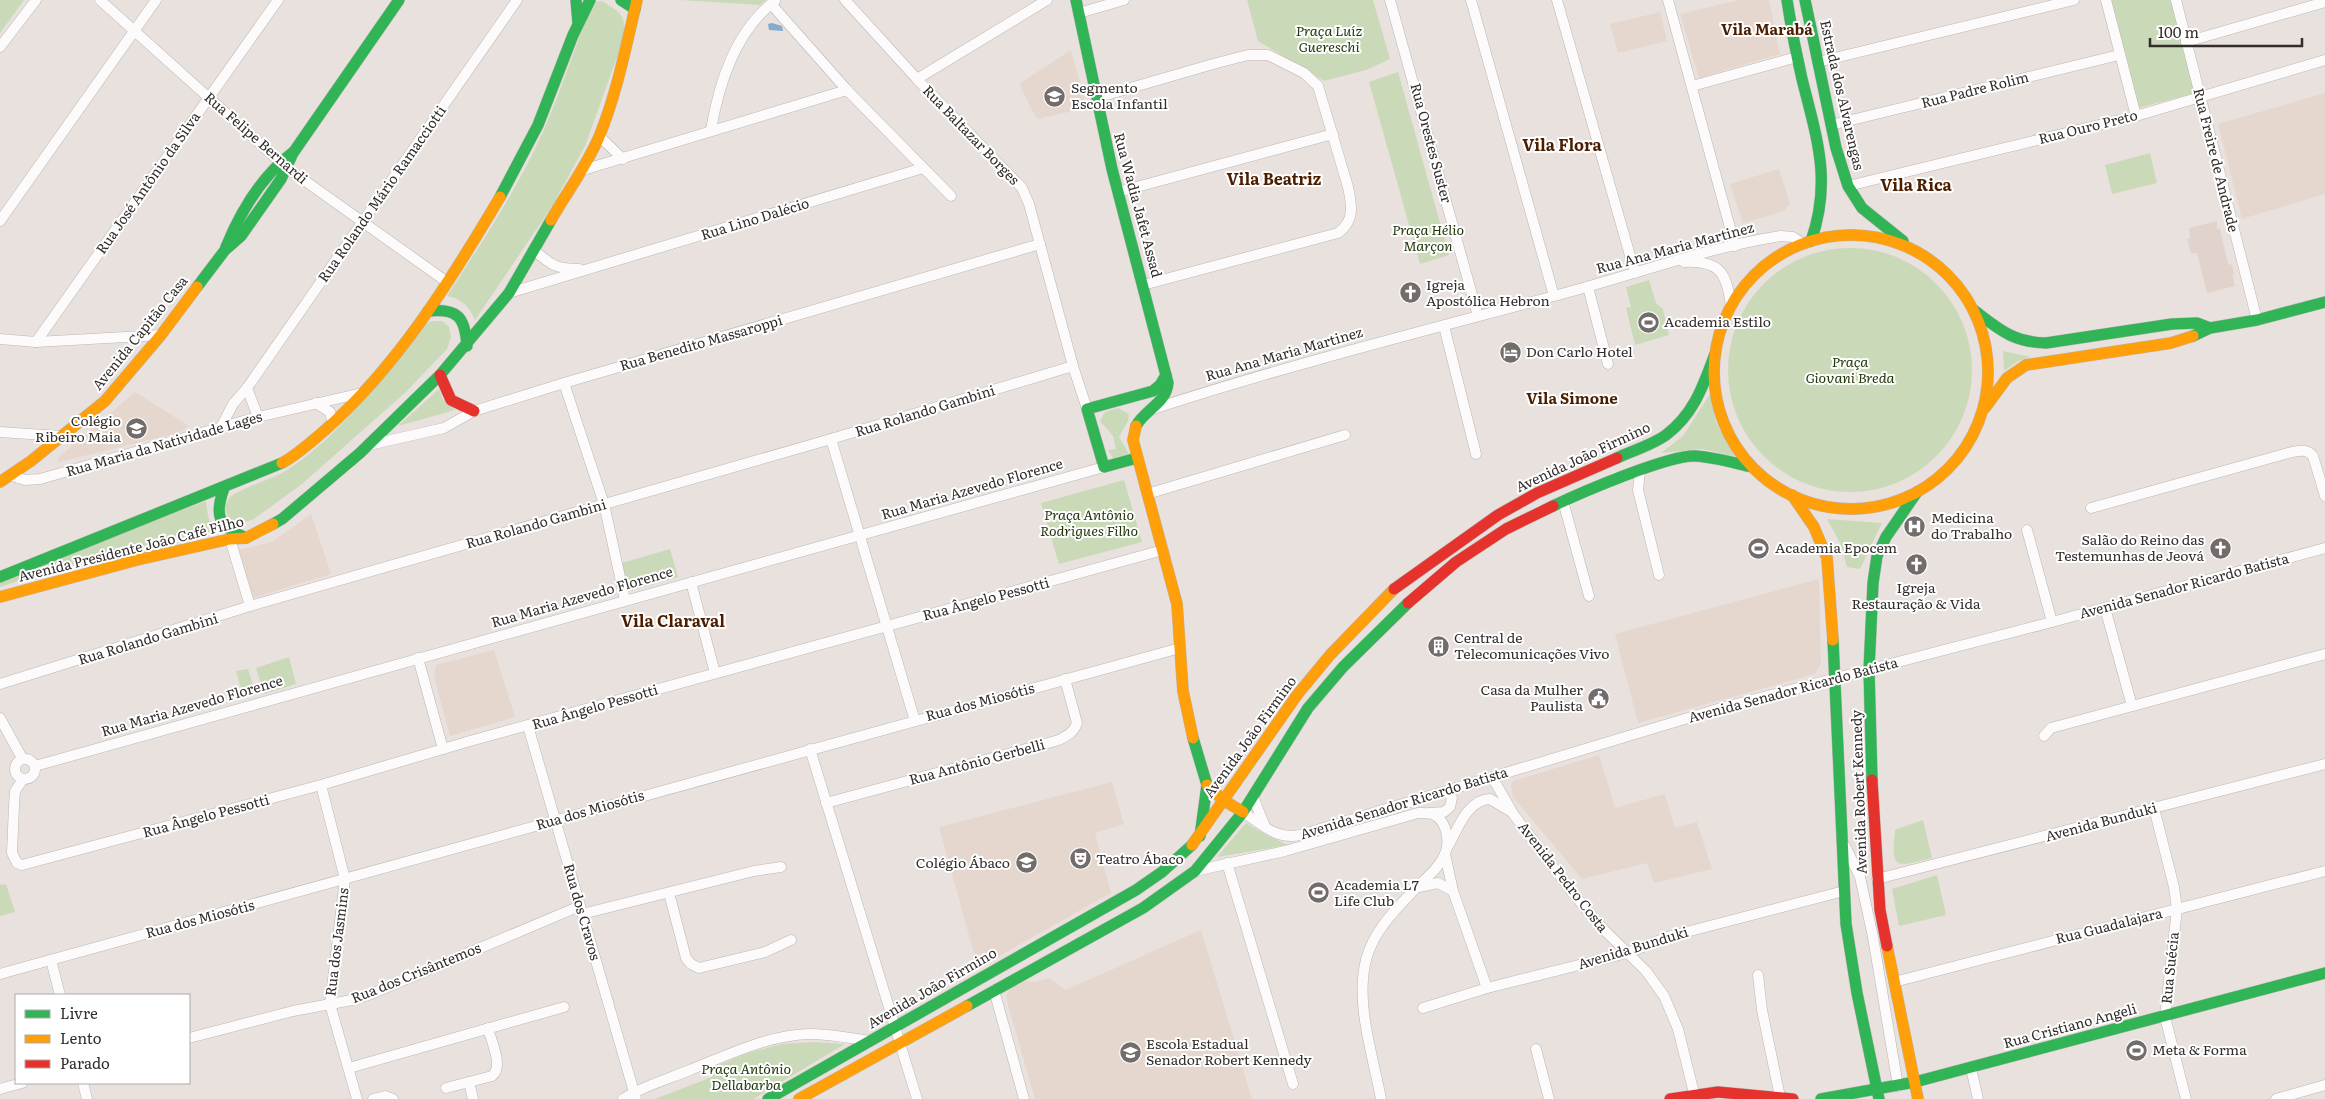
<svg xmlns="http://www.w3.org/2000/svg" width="2325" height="1099" font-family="Literata,serif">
<rect width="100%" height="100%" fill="#e9e1de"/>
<polygon fill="#e1d2cc" points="2217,221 2217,229 2220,229 2228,264 2232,265 2234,276 2232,275 2235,286 2207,293 2197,253 2191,253 2187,239 2190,239 2189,228"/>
<g fill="#e5d7ce">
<polygon points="1739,0 1769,0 1780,54 1699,78 1680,14"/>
<polygon points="1660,12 1667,41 1618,53 1610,24"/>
<polygon points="1071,50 1087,108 1037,119 1019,84"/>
<polygon points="2325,93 2325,194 2242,219 2218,124"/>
<polygon points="1779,169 1790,204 1784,211 1743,223 1730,184"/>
<polygon points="135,392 189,426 178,433 59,462 58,458"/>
<polygon points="311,514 331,574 253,598 238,550 272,542"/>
<polygon points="1819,579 1821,663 1815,674 1638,723 1615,634"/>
<polygon points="494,650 515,717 450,736 434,677 436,665"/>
<polygon points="1599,755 1615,808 1665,794 1675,828 1697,822 1712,869 1654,883 1647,863 1582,879 1513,797 1511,787 1513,781"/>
<polygon points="1112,782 1124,824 1095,833 1111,893 978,968 939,827"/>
<polygon points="1201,930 1252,1099 1035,1099 1008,1005 1006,997 1009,988 1021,981 1034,982 1049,978 1066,990"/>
</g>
<g fill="#cadab8">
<polygon points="0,0 24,0 0,33"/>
<polygon points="680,0 766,0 760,5"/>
<polygon points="1247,0 1373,0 1390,59 1366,70 1324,81 1258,41"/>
<polygon points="2110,0 2171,0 2195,93 2138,108"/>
<path d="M602 1C621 13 626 14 624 38L585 146 553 205 475 320C469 306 462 299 447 296 482 242 519 187 545 127 563 86 576 43 593 2Z"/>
<polygon points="1398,72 1449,255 1420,264 1369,82"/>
<polygon points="2150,153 2157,183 2112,194 2105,165"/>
<circle cx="1850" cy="370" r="122"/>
<polygon points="1649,280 1656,303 1663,309 1669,335 1635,345 1626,308 1631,307 1626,287"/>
<path d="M432 321H442L449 327 451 337 447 349 407 391 302 484 254 519 242 523 232 522C225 513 223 507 230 497 246 486 265 482 282 473 338 440 384 375 424 325Z"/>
<polygon points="2003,351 2031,357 2018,361 2004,371"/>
<polygon points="439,389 443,400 455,410 398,426"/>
<polygon points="1710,394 1717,425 1738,457 1702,449 1661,453 1683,436"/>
<polygon points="1118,408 1129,414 1128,421 1119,437 1129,454 1113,458 1108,450 1116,449 1113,436 1100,421 1105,412"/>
<polygon points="1124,480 1142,542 1059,564 1041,503"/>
<path d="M206 501 208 516 214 531C141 545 70 564 0 587V579Z"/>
<polygon points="1827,519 1882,523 1860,569 1847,567 1840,543"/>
<polygon points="670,549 678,577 630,591 622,563"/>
<polygon points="289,657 296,684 264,694 256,668"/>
<polygon points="248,669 255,692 243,695 236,671"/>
<path d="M1923 820 1932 858C1895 867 1891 871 1895 830Z"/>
<polygon points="1246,823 1266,835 1288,845 1217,857"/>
<polygon points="1937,875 1946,915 1899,926 1892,889"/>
<polygon points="6,884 15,912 0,916 0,885"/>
<polygon points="814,1042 845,1044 753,1099 655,1099 712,1077 709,1069 748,1053 782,1044"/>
</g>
<polygon fill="#85abcc" points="772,23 782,26 783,31 769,30 768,24"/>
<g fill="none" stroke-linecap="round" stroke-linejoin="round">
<defs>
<g id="street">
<polyline points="100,0 287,168 447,282"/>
<polyline points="845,0 917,79 1022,188 1029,204 1073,366 1087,409"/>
<polyline points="1390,0 1478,316"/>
<polyline points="1471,0 1554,296"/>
<polyline points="1557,0 1635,273"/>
<polyline points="1668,0 1735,246"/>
<polyline points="2106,0 2136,116"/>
<polyline points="2176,0 2257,320"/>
<polyline points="771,4 847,90 951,196"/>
<polyline points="1079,13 1124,0"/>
<polyline points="2186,42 2325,2"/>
<polyline points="0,47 36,0"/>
<polyline points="1818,62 2074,0"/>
<polyline points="917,79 1047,0"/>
<polyline points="1692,86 1797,57"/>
<path d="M1096 98 1213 64 1248 55H1268L1304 73 1318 86 1348 187C1352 206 1355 220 1338 233L1143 285"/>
<polyline points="1831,125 2119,55"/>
<path d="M711 130C719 83 735 31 775 1"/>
<polyline points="599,136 623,159"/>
<polyline points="583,170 847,90"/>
<polyline points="1848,186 2136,116 2325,60"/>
<polyline points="1118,192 1333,134"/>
<polyline points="0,221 156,0"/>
<path d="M535 251C551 265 557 269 579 269"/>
<path d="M1684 262C1720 260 1727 273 1731 307"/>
<polyline points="1588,287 1608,364"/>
<polyline points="509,293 923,168"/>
<polyline points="1444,326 1476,454"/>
<polyline points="0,339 36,342 161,335"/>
<polyline points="36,342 278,0"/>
<polyline points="564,383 604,504 625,600"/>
<polyline points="247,388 258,417"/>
<polyline points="316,403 330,412 333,424"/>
<path d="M1153 409C1285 366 1420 332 1554 296 1630 276 1704 248 1781 236L1793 237 1803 244"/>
<polyline points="221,427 233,404 247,388 517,0"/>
<polyline points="0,432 60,436"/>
<polyline points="831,439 915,721"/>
<polyline points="369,445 444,428 474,411 564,383 1040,244"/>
<polyline points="1640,471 1638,490 1659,575"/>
<polyline points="12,476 25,480 40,479 258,417 362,393"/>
<polyline points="1147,494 1345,435"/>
<polyline points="1563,501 1589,596"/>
<path d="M2091 508 2288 453C2297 451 2307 448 2313 456L2325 496"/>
<polyline points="2027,530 2052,622"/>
<polyline points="230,539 250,606"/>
<polyline points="691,582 715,673"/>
<polyline points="2105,608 2132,706"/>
<polyline points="418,658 443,749"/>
<polyline points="0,684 250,606 831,439 1073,366"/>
<polyline points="0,718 22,758"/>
<polyline points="528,726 636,1099"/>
<polyline points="2044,736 2051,728 2325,654"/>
<polyline points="810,749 917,1099"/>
<circle cx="25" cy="769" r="10"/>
<polyline points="35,766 1104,467"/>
<polyline points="1492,777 1514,815 1572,892 1602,928 1646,971 1664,996 1678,1029 1694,1093"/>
<polyline points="23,779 15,791 14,806 12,853 17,863 22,865 321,785 470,741 1163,550"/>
<polyline points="321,785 345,879 330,1004 357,1099"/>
<polyline points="1253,797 1264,824"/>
<path d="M826 803 1059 740C1068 735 1074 732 1077 723L1065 679"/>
<polyline points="2154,808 2174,887 2177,909 2165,1017 2186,1099"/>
<path d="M1243 812C1262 825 1277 840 1300 835L1721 708 2052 622 2325 548"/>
<polyline points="1430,813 1444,812 1450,807 1452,798 1447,791"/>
<path d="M1448 846C1458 829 1467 800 1490 799L1510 811"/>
<polyline points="1845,846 1860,877 1873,937 1898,1086"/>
<polyline points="1445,854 1453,891 1487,988"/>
<polyline points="1227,863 1293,1084"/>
<path d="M1195 871 1285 851 1418 813C1424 813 1431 812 1436 816 1447 823 1450 843 1445 854 1439 868 1426 878 1416 888 1396 909 1373 931 1366 960 1355 1004 1373 1055 1381 1099"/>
<polyline points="1877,879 2325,764"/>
<polyline points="1419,887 1438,883 1453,891"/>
<polyline points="669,893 686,958 691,964 699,968 765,952 791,940"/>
<polyline points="582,914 754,871 781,867"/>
<polyline points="51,960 60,995"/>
<polyline points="0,974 1180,648"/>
<polyline points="1758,975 1762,1010 1780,1097"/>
<polyline points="1894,982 2325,871"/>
<polyline points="994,990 1024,1099"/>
<polyline points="1423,1008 1487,988 1627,953 1671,936 1844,891"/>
<polyline points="189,1038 293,1011 352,1000 371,994 580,906"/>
<polyline points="1536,1049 1549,1099"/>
<polyline points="349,1068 564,1007"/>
<polyline points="1971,1068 1978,1099"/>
<polyline points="469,1082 473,1099"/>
<polyline points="83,1083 87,1099"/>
<path d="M446 1088 492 1076C504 1067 491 1041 488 1028"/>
<polyline points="0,1089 22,1083"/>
<polyline points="373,1099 385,1096 393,1099"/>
<path d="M623 1099C643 1086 668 1079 690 1070 728 1055 768 1035 809 1034 830 1034 850 1038 870 1041"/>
<polyline points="2276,1099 2325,1085"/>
</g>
<g id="fast">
<polyline points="576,0 578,23"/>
<polyline points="621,0 635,9"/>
<path d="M1076 0 1112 169 1168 383C1166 404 1145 409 1136 426"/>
<path d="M1787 0C1791 27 1796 53 1802 79 1817 139 1832 181 1811 241"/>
<polyline points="1805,0 1836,148 1848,186 1862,208 1903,241"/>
<polyline points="500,197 538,125 573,35 590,0"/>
<path d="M226 247C240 213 262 176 292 153"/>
<polyline points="197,287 225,250 241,236 281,179 293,153 399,0"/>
<path d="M428 311C458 308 465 317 467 346"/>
<path d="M1975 311C2000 330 2013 342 2046 343L2172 324 2197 323 2210 328"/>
<polyline points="2193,336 2210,328 2257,320 2325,302"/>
<polyline points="1137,458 1104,467 1087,409 1153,391 1160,385 1166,375"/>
<path d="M1617 458C1632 451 1652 445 1666 435 1694 414 1703 386 1715 354"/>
<path d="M224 488C214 516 218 526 246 538"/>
<path d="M1553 506C1580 493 1668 455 1695 456 1714 457 1734 463 1752 467"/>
<polyline points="273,524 282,519 360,453 440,375 509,293 551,220"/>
<polyline points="0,577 282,463"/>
<polyline points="1833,640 1846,924 1857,993 1879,1099"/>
<polyline points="1193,738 1207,785 1200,836"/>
<polyline points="1872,780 1869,670 1873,583 1877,556 1886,537 1917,492"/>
<polyline points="967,1006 1143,908 1195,871 1243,812 1308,708 1343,667 1408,603"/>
<polyline points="768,1099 1136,890 1162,872 1192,845"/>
<polyline points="1821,1099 1915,1082 2325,973"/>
</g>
<g id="slow">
<path d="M551 220C567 192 586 167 599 137 617 93 626 46 637 0"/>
<circle cx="1851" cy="372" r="137"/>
<polyline points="1985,408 2007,378 2026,365 2171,343 2193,336"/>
<polyline points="1136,426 1133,440 1177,604 1183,691 1193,738"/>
<path d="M282 463C297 455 311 442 324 431 397 367 451 280 500 197"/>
<polyline points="0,482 31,461 105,401 161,335 197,287"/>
<polyline points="1792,495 1814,527 1827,558 1833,640"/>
<polyline points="0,597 137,560 230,539 246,538 273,524"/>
<polyline points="1207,785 1223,800 1243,812"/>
<polyline points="1192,845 1297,695 1330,655 1394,589"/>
<polyline points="1887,946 1918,1099"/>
<polyline points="799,1099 967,1006"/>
</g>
<g id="jam">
<polyline points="440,375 451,400 474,411"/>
<polyline points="1394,589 1498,515 1537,493 1617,458"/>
<polyline points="1408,603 1456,562 1506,529 1553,506"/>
<polyline points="1872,780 1880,910 1887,946"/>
<polyline points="1670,1099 1718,1092 1793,1099"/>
</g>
</defs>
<use href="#street" stroke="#bbb6b3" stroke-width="11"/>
<use href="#fast" stroke="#bbb6b3" stroke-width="12"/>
<use href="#slow" stroke="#bbb6b3" stroke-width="12"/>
<use href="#jam" stroke="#bbb6b3" stroke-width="12"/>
<use href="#street" stroke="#fcfafa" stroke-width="10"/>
<use href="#fast" stroke="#30b455" stroke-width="11"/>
<use href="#slow" stroke="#ff9f0a" stroke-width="11"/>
<use href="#jam" stroke="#e5322d" stroke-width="11"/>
</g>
<defs>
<symbol id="school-disc" viewBox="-11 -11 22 22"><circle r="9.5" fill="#726c6a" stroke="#fff"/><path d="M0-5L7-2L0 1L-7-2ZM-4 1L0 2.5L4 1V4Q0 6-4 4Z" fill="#fff"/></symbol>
<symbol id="church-disc" viewBox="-11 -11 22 22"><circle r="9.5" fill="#726c6a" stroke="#fff"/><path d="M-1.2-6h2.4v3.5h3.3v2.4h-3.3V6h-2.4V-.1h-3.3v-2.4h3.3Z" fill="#fff"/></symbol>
<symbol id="stadium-disc" viewBox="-11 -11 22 22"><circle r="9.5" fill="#726c6a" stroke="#fff"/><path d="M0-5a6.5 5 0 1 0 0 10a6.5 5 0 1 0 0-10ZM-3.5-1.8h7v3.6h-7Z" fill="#fff"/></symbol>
<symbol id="hotel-disc" viewBox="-11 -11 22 22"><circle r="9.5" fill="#726c6a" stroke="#fff"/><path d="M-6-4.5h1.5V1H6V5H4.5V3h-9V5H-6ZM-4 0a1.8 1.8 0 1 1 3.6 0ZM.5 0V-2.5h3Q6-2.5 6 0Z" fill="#fff"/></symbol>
<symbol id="hospital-disc" viewBox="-11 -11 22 22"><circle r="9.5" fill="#726c6a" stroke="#fff"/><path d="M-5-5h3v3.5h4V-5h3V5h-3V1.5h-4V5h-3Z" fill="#fff"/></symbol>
<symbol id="building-disc" viewBox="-11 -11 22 22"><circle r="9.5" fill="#726c6a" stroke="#fff"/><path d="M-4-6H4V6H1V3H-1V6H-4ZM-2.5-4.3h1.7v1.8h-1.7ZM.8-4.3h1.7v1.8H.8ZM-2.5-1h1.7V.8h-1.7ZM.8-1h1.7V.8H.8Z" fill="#fff"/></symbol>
<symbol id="civic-disc" viewBox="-11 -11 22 22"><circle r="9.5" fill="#726c6a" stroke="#fff"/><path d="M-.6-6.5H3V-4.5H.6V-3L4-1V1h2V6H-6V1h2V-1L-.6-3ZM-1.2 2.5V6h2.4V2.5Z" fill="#fff"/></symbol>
<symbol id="theatre-disc" viewBox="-11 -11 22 22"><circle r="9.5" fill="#726c6a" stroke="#fff"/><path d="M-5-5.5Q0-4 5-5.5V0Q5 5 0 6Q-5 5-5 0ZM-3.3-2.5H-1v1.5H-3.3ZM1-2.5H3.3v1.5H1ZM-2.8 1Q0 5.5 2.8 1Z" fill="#fff"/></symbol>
</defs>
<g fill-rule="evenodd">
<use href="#school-disc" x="1042" y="84" width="25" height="25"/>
<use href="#church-disc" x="1398" y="280" width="25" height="25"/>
<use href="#stadium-disc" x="1636" y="310" width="25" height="25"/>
<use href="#hotel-disc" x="1498" y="340" width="25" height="25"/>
<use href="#school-disc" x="124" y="416" width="25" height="25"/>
<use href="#hospital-disc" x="1902" y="514" width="25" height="25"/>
<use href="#stadium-disc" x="1746" y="536" width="25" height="25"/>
<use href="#church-disc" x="2208" y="536" width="25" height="25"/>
<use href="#church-disc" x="1904" y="552" width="25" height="25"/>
<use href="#building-disc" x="1426" y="634" width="25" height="25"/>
<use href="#civic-disc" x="1586" y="686" width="25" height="25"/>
<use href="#theatre-disc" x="1068" y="846" width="25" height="25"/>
<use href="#school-disc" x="1014" y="850" width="25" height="25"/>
<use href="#stadium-disc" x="1306" y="880" width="25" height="25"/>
<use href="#stadium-disc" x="2124" y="1038" width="25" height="25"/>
<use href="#school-disc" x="1118" y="1040" width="25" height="25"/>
</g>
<g text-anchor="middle" stroke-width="4" stroke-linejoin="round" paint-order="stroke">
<g font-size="14" font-style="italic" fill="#1e3507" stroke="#fff">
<text x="1329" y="36">Praça Luíz<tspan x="1329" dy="16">Guereschi</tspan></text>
<text x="1428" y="235">Praça Hélio<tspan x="1428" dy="16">Marçon</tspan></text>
<text x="1850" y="367">Praça<tspan x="1850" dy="16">Giovani Breda</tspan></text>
<text x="1089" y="520">Praça Antônio<tspan x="1089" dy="16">Rodrigues Filho</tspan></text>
<text x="746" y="1074">Praça Antônio<tspan x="746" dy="16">Dellabarba</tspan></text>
</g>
<g font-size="14" fill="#322d2b" stroke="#fff" text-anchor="start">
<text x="1071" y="93">Segmento<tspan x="1071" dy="16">Escola Infantil</tspan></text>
<text x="1426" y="290">Igreja<tspan x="1426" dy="16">Apostólica Hebron</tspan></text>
<text x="1664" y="327">Academia Estilo</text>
<text x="1526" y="357">Don Carlo Hotel</text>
<text x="121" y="426" text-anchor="end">Colégio<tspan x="121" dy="16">Ribeiro Maia</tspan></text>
<text x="1931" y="523">Medicina<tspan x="1931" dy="16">do Trabalho</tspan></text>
<text x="2204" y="545" text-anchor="end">Salão do Reino das<tspan x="2204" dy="16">Testemunhas de Jeová</tspan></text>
<text x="1775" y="553">Academia Epocem</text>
<text x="1916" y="593" text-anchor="middle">Igreja<tspan x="1916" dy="16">Restauração &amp; Vida</tspan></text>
<text x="1454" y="643">Central de<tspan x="1454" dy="16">Telecomunicações Vivo</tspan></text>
<text x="1583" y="695" text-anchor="end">Casa da Mulher<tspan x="1583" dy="16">Paulista</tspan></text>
<text x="1096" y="864">Teatro Ábaco</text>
<text x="1010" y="868" text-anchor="end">Colégio Ábaco</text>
<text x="1334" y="890">Academia L7<tspan x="1334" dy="16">Life Club</tspan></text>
<text x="1146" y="1049">Escola Estadual<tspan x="1146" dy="16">Senador Robert Kennedy</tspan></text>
<text x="2152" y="1055">Meta &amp; Forma</text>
</g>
<g font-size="14" fill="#322d2b" stroke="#fff">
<text transform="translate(1975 90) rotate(-14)" y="5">Rua Padre Rolim</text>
<text transform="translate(1842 95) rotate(77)" y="5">Estrada dos Alvarengas</text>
<text transform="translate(2088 127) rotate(-14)" y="5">Rua Ouro Preto</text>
<text transform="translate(971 135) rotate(46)" y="5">Rua Baltazar Borges</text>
<text transform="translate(256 138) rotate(41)" y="5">Rua Felipe Bernardi</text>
<text transform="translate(1431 143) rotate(75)" y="5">Rua Orestes Suster</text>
<text transform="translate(2216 160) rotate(76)" y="5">Rua Freire de Andrade</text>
<text transform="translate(148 183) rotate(-55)" y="5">Rua José Antônio da Silva</text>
<text transform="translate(382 194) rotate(-55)" y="5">Rua Rolando Mário Ramacciotti</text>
<text transform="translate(1138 205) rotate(75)" y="5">Rua Wadia Jafet Assad</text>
<text transform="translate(755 219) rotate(-17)" y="5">Rua Lino Dalécio</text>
<text transform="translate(1675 248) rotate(-15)" y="5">Rua Ana Maria Martinez</text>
<text transform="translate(140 333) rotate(-51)" y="5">Avenida Capitão Casa</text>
<text transform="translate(701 343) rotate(-16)" y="5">Rua Benedito Massaroppi</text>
<text transform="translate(1284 354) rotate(-16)" y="5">Rua Ana Maria Martinez</text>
<text transform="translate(925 411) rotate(-17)" y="5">Rua Rolando Gambini</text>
<text transform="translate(164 444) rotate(-16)" y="5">Rua Maria da Natividade Lages</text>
<text transform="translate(1583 457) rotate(-25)" y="5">Avenida João Firmino</text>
<text transform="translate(972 489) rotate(-16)" y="5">Rua Maria Azevedo Florence</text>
<text transform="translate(536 524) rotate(-16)" y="5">Rua Rolando Gambini</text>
<text transform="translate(131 549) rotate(-14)" y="5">Avenida Presidente João Café Filho</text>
<text transform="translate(2184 586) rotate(-15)" y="5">Avenida Senador Ricardo Batista</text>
<text transform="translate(582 597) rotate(-16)" y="5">Rua Maria Azevedo Florence</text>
<text transform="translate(986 599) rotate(-15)" y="5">Rua Ângelo Pessotti</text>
<text transform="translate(148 639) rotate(-17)" y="5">Rua Rolando Gambini</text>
<text transform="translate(1793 690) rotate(-15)" y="5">Avenida Senador Ricardo Batista</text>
<text transform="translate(980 702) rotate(-15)" y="5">Rua dos Miosótis</text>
<text transform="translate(192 706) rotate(-16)" y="5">Rua Maria Azevedo Florence</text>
<text transform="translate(595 707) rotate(-16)" y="5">Rua Ângelo Pessotti</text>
<text transform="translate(1250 737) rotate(-54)" y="5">Avenida João Firmino</text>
<text transform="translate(977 762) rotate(-15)" y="5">Rua Antônio Gerbelli</text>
<text transform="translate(1859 792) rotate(-92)" y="5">Avenida Robert Kennedy</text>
<text transform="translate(1404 803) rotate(-17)" y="5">Avenida Senador Ricardo Batista</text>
<text transform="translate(590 810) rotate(-16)" y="5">Rua dos Miosótis</text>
<text transform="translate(206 816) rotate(-15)" y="5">Rua Ângelo Pessotti</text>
<text transform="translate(2101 822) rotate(-15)" y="5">Avenida Bunduki</text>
<text transform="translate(1563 877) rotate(52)" y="5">Avenida Pedro Costa</text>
<text transform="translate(582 912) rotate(74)" y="5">Rua dos Cravos</text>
<text transform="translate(200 919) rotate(-15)" y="5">Rua dos Miosótis</text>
<text transform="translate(2109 926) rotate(-14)" y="5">Rua Guadalajara</text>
<text transform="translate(337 942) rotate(-83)" y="5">Rua dos Jasmins</text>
<text transform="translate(1633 948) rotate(-17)" y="5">Avenida Bunduki</text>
<text transform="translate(2170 968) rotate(-84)" y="5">Rua Suécia</text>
<text transform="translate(416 973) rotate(-22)" y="5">Rua dos Crisântemos</text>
<text transform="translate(932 988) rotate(-30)" y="5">Avenida João Firmino</text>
<text transform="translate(2070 1026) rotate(-15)" y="5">Rua Cristiano Angeli</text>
</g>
<g font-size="15" font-weight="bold" fill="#4b1e00" stroke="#fff">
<text x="1767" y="35">Vila Marabá</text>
<text x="1572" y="404">Vila Simone</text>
</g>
<g font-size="16" font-weight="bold" fill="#4b1e00" stroke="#fff">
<text x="1562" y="151">Vila Flora</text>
<text x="1274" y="185">Vila Beatriz</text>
<text x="1916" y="191">Vila Rica</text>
<text x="673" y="627">Vila Claraval</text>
</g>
</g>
<rect x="15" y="994" width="175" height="90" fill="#ffffff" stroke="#adabaa"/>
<rect x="25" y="1010" width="25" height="8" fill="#30b455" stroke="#adabaa"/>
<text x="60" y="1019" font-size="15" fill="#322d2b">Livre</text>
<rect x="25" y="1035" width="25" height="8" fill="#ff9f0a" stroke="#adabaa"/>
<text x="60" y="1044" font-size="15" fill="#322d2b">Lento</text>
<rect x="25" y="1060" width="25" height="8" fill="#e5322d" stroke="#adabaa"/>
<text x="60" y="1069" font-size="15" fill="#322d2b">Parado</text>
<path d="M2150 38v8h152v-8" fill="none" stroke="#322d2b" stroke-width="2.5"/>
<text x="2158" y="38" font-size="15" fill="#322d2b" stroke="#ffffff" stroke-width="4" paint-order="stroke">100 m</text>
</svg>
